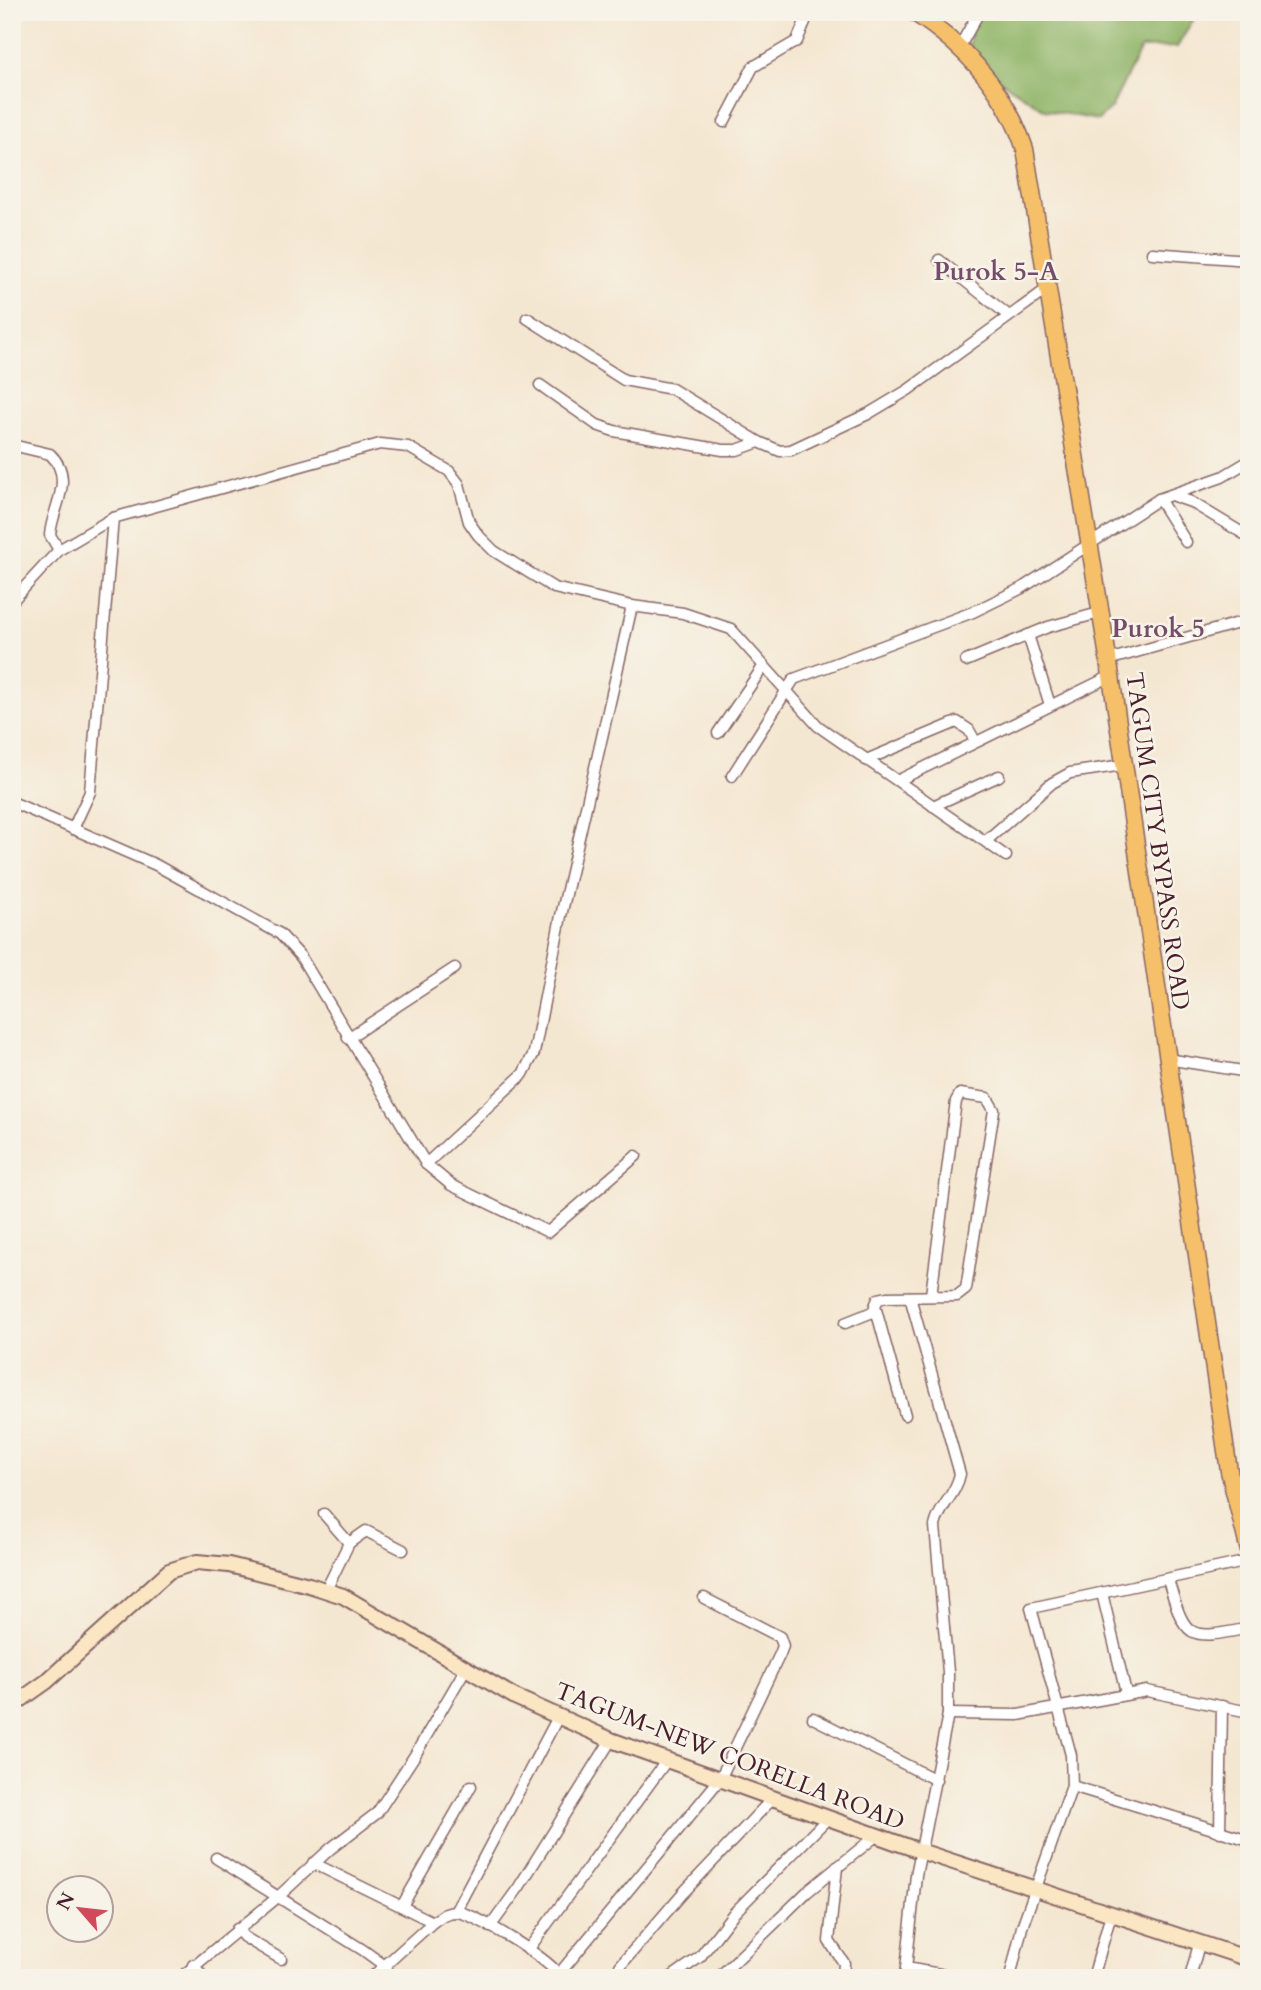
<svg xmlns="http://www.w3.org/2000/svg" width="1261" height="1990" font-family="Cardo,serif">
<rect width="100%" height="100%" fill="#f7f3e8"/>
<filter id="ink" filterUnits="userSpaceOnUse"><feTurbulence type="fractalNoise" baseFrequency=".0143" numOctaves="2"/><feDisplacementMap in="SourceGraphic" scale="14" xChannelSelector="R" yChannelSelector="G"/><feConvolveMatrix kernelMatrix="1 2 1 2 8 2 1 2 1" color-interpolation-filters="sRGB"/></filter>
<filter id="wash" filterUnits="userSpaceOnUse"><feTurbulence type="fractalNoise" baseFrequency=".00686" numOctaves="4" result="noise"/><feDisplacementMap in="SourceGraphic" scale="28" xChannelSelector="R" yChannelSelector="G"/><feGaussianBlur stdDeviation="1.57" result="paint"/><feColorMatrix in="noise" values="0 0 0 0 0 0 0 0 0 0 0 0 0 0 0 0 0 1.4 0 .05"/><feComposite in="paint" operator="in"/></filter>
<g filter="url(#wash)">
<rect width="100%" height="100%" fill="#f4e7d1"/>
<polygon fill="#91b569" stroke="#6e6a4a" stroke-width="2" points="975,12 1198,12 1177,47 1141,48 1111,108 1098,120 1045,110 977,65 969,45"/>
</g>
<g filter="url(#ink)">
<g fill="none" stroke-linecap="round" stroke-linejoin="round">
<defs>
<g id="minor">
<polyline points="959,48 979,12"/>
<polyline points="724,122 753,67 797,41 809,12"/>
<polyline points="1152,253 1249,260"/>
<polyline points="939,260 1009,316"/>
<polyline points="527,318 624,380 672,389 759,442"/>
<polyline points="12,325 12,342"/>
<polyline points="540,385 597,425 614,431 723,450 737,450 759,442 780,451 791,450 868,414 908,390 1047,289"/>
<path d="M12 445 50 454C76 479 52 507 50 535L59 550"/>
<polyline points="1174,496 1191,502 1249,537"/>
<polyline points="1159,499 1186,542"/>
<polyline points="12,601 59,550 113,518 380,444 408,447 449,471 459,484 469,522 478,535 494,551 554,588 632,606 683,613 731,629 818,726 1006,856"/>
<polyline points="1028,635 1050,705"/>
<polyline points="1108,660 1249,620"/>
<polyline points="966,661 1048,627 1099,613"/>
<polyline points="718,733 763,667"/>
<polyline points="866,760 957,722 969,730 975,741"/>
<polyline points="732,776 794,679 973,612 1022,588 1159,499 1222,477 1249,461"/>
<polyline points="899,780 1111,676"/>
<polyline points="12,802 156,865 280,934 301,957 426,1164 451,1185 548,1232 636,1156"/>
<polyline points="933,806 999,776"/>
<polyline points="73,829 90,792 113,518"/>
<polyline points="987,840 1052,783 1070,773 1123,765"/>
<polyline points="348,1038 455,968"/>
<polyline points="1167,1059 1249,1072"/>
<polyline points="426,1164 523,1074 534,1053 561,916 632,606"/>
<polyline points="845,1323 875,1311"/>
<polyline points="905,1415 875,1306 878,1299 887,1297 957,1296 966,1289 994,1110 987,1098 960,1094 956,1101 931,1295"/>
<polyline points="324,1514 349,1543 326,1590"/>
<polyline points="349,1543 366,1531 403,1550"/>
<path d="M1168 1580C1186 1639 1186 1641 1249 1628"/>
<polyline points="1102,1593 1126,1693"/>
<polyline points="948,1714 1018,1715 1147,1691 1249,1712"/>
<polyline points="813,1718 936,1780"/>
<polyline points="1072,1786 1249,1840"/>
<polyline points="1220,1832 1222,1706"/>
<polyline points="216,1858 363,1950 385,1966 392,1978"/>
<path d="M313 1863 433 1922C441 1916 448 1911 458 1912 477 1915 553 1961 560 1977"/>
<polyline points="837,1867 829,1941 844,1963 843,1978"/>
<polyline points="402,1906 471,1786"/>
<polyline points="455,1912 558,1717"/>
<polyline points="490,1927 519,1887 611,1740"/>
<polyline points="237,1929 244,1937 281,1959"/>
<polyline points="528,1950 667,1760"/>
<polyline points="193,1965 204,1978"/>
<polyline points="620,1966 682,1894 773,1798"/>
<polyline points="906,1968 962,1978"/>
<polyline points="559,1974 720,1779 780,1654 783,1646 780,1637 704,1598"/>
<polyline points="180,1978 279,1896 330,1849 377,1813 415,1755 466,1668"/>
<polyline points="371,1978 433,1922"/>
<polyline points="670,1978 700,1957 733,1914 828,1818"/>
<polyline points="718,1978 807,1892 876,1836"/>
<path d="M905 1978 916 1875 948 1714V1672L935 1526C939 1506 956 1495 960 1474L910 1297"/>
<polyline points="1010,1978 1022,1927 1072,1786 1071,1755 1031,1608 1249,1561"/>
<polyline points="1093,1978 1111,1914"/>
<polyline points="1190,1978 1199,1944"/>
</g>
<polyline id="secondary" points="12,1706 46,1682 169,1571 197,1562 229,1565 309,1585 343,1596 515,1697 611,1740 920,1851 1249,1959"/>
<path id="primary" d="M913 12C966 46 1005 90 1025 149L1111 676 1229 1471 1249 1551"/>
</defs>
<use href="#minor" stroke="#866565" stroke-width="13"/>
<use href="#secondary" stroke="#866565" stroke-width="18"/>
<use href="#primary" stroke="#866565" stroke-width="19"/>
<use href="#minor" stroke="#fff" stroke-width="10"/>
<use href="#secondary" stroke="#fbe6c4" stroke-width="14"/>
<use href="#primary" stroke="#f6c06b" stroke-width="16"/>
</g>
</g>
<g text-anchor="middle" stroke-width="5" stroke-linejoin="round" paint-order="stroke">
<g font-size="24" fill="#4a1f2b" stroke="#f7f3e8">
<text transform="translate(1158 841) rotate(82)" y="8">TAGUM CITY BYPASS ROAD</text>
<text transform="translate(730 1756) rotate(21)" y="8">TAGUM-NEW CORELLA ROAD</text>
</g>
<g font-size="26" font-weight="bold" fill="#754d6a" stroke="#f7f3e8">
<text x="996" y="280">Purok 5-A</text>
<text x="1158" y="637">Purok 5</text>
</g>
</g>
<rect width="1261" height="1990" fill="none" stroke="#f7f3e8" stroke-width="42"/>
<g transform="translate(80 1909) rotate(298)"><circle r="33" fill="#f7f3e8" stroke="#b29e9c" stroke-width="2"/>
<path d="M0-5L12 26L0 18L-12 26Z" fill="#d1495b"/>
<text y="-10" font-size="19" font-weight="bold" text-anchor="middle" fill="#4a1f2b">N</text>
</g>
</svg>
